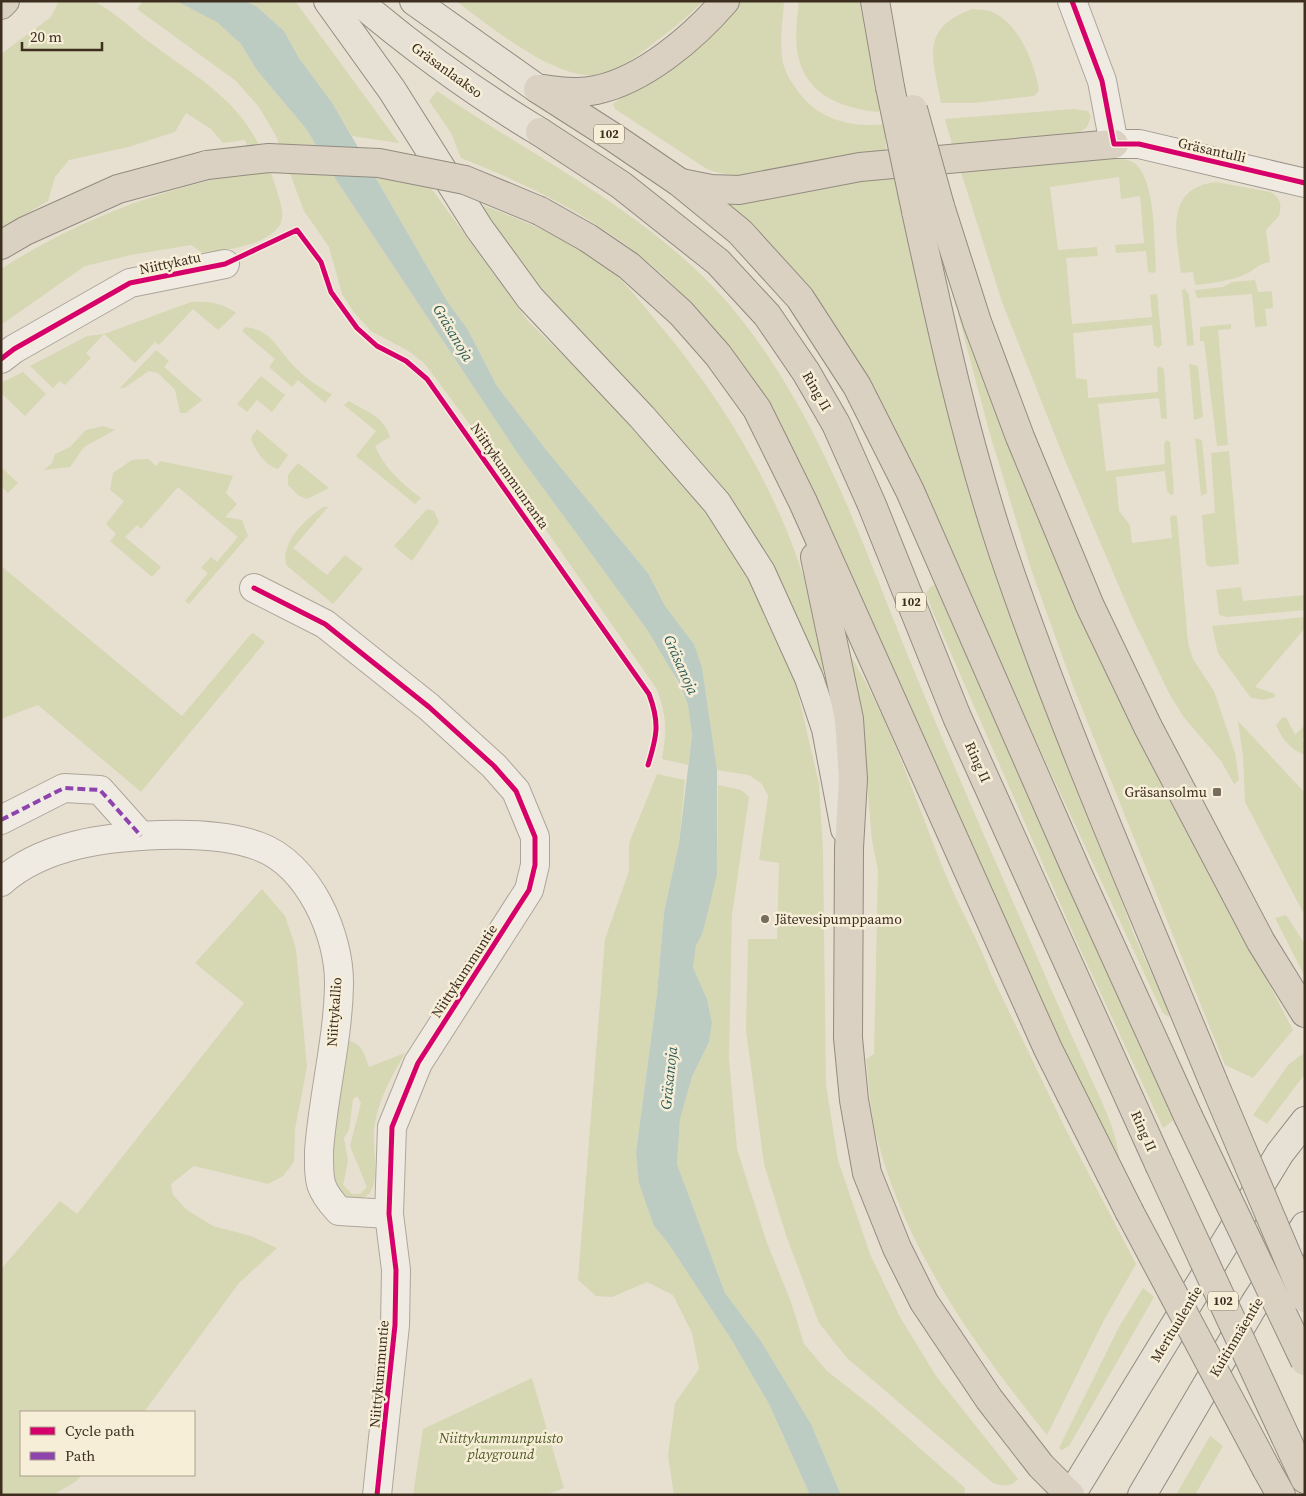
<svg xmlns="http://www.w3.org/2000/svg" width="1306" height="1496" font-family="'Source Serif 4',serif">
<rect width="100%" height="100%" fill="#e7e0d1"/>
<g fill="#d6d7b3" fill-rule="evenodd">
<path d="M59 1C68 1 83 0 93 1 106 6 133 29 145 39 211 88 251 104 276 188 279 199 286 214 280 225 265 247 226 249 203 253L191 245 131 255 85 266 1 325V269C79 219 166 186 257 171L245 140 223 143 211 129 186 113 175 132 128 147 69 160 55 177 48 201 1 229V54L51 17Z"/>
<path d="M143 1 180 3 217 21 241 44 256 69 307 130 335 178 518 454 648 631 669 665 688 705 692 735 688 765 662 759C667 731 667 715 656 688L509 477 425 364 410 352 371 331 353 311 342 294 329 247 304 211 276 136 259 107 236 81 137 9Z"/>
<polygon points="244,1 295,1 399,143 352,136 333,104 299,58 284,31 256,6"/>
<path d="M456 1H703C688 17 671 30 654 43 637 56 616 73 594 75 554 79 488 25 456 1Z"/>
<path d="M741 1H784C783 21 779 43 783 63 785 71 790 80 795 87 816 119 848 128 885 124L886 153C837 162 752 188 707 169L615 109 613 105 615 102C659 75 710 44 741 1Z"/>
<path d="M799 1H863L879 89V112C845 109 809 97 799 60 794 41 797 20 799 1Z"/>
<path d="M972 9C978 10 986 9 992 12 1019 23 1035 64 1039 91L1034 96 974 103H941C933 58 919 29 972 9Z"/>
<path d="M437 91C535 158 647 211 727 302 814 403 859 534 908 656 945 747 985 837 1024 927 1044 973 1064 1019 1085 1065 1098 1095 1115 1124 1119 1157L1115 1155 1078 1085 756 385C731 352 707 318 677 289 617 228 540 189 461 158L451 133 429 101Z"/>
<polygon points="1074,109 1088,111 1091,117 1087,127 1075,135 953,148 945,119"/>
<path d="M1099 157C1108 158 1121 157 1130 161 1157 171 1154 245 1156 271L1154 273 1148 272 1146 251 1116 253 1115 245 1144 243 1140 196 1121 199 1119 177 1050 187 1058 250 1097 247 1098 256 1066 258 1072 324 1152 317 1150 295 1157 294 1162 345 1158 348 1154 345 1152 325 1073 333 1076 378 1087 380 1088 398 1158 392 1157 370 1159 366 1164 369 1167 419 1161 418 1159 398 1098 404 1106 471 1165 464 1164 444 1166 440 1170 442 1174 494 1171 495 1167 491 1165 471 1116 477 1119 511 1130 525 1132 543 1172 538 1170 518 1172 515 1177 516 1188 643 1193 659 1214 691 1235 753 1239 780 1234 784 1221 761 1183 716 1170 695 1133 619 1064 458 1002 302 960 169Z"/>
<path d="M373 173 428 184 528 321 582 374 698 500 732 548 754 590 794 676 819 784 823 851 826 1085 838 1160 870 1254 900 1317 936 1376 1018 1479C1010 1488 1003 1486 993 1483L847 1358 819 1323 787 1238 764 1164 746 1030 748 939H777L779 863 759 860 768 796 762 784 749 775 717 770 702 667 694 644 665 606 648 573 547 451 497 386 468 330 447 301Z"/>
<path d="M897 176 1107 862 1134 935 1168 1010 1169 1017 1163 1013 1156 999 1030 728 939 523 894 428 851 353 726 205V200C759 202 788 193 820 186 846 181 871 179 897 176Z"/>
<path d="M1216 182 1270 192C1281 197 1282 206 1279 216L1266 230 1270 262C1259 263 1255 270 1246 274 1230 281 1212 283 1195 285L1193 272 1181 273C1176 235 1164 188 1216 182Z"/>
<path d="M472 201C513 217 578 241 610 270 630 287 646 309 663 329 728 407 783 500 810 599 816 620 820 641 825 662L824 669 821 672 792 611Z"/>
<polygon points="1255,280 1258,292 1272,291 1273,308 1265,309 1267,326 1255,327 1252,294 1197,298 1195,290 1223,287 1232,282"/>
<polygon points="1185,289 1189,295 1194,345 1187,346 1182,290"/>
<path d="M191 302C208 301 223 303 236 313L218 330 193 309 159 345 155 342 135 363 104 334 86 353 91 358 65 385 60 381 53 388 30 366 87 336 104 334Z"/>
<polygon points="960,311 1258,963 1293,1030 1253,1078 1225,1065 1073,686 1031,569 989,431 958,314"/>
<polygon points="1231,324 1231,329 1218,330 1228,445 1217,446 1204,341 1200,341 1200,327"/>
<path d="M246 327C272 331 275 346 292 364 303 376 317 387 332 394L325 403 298 380 292 387 269 367 275 359 242 331Z"/>
<polygon points="156,350 169,361 164,367 202,400 186,413 180,413 175,390 158,373 149,371 124,388 120,388"/>
<polygon points="1189,364 1198,366 1203,417 1194,420"/>
<polygon points="23,372 46,394 25,416 1,393 1,383"/>
<polygon points="261,376 285,395 272,412 257,400 247,412 237,404"/>
<path d="M349 401C366 412 383 415 390 437L375 446C385 469 401 483 421 498L415 504 356 456 376 431 344 405Z"/>
<polygon points="103,426 115,430 84,447 70,467 44,470 52,463 55,454 70,447 86,430"/>
<path d="M257 429 288 455 278 469C266 466 254 450 251 438Z"/>
<polygon points="1195,438 1202,440 1207,493 1201,496"/>
<polygon points="1229,451 1239,564 1210,567 1206,564 1202,515 1215,513 1211,453"/>
<polygon points="148,459 156,466 160,461 233,476 226,493 237,504 225,517 242,520 248,536 189,604 185,601 208,573 201,568 211,557 217,562 238,537 178,487 141,529 137,525 125,537 161,567 152,577 110,541 116,534 106,524 124,501 110,490 113,473 132,460"/>
<polygon points="298,463 329,488 307,499 299,496 288,485 288,475"/>
<polygon points="1,467 18,483 8,493 1,486"/>
<path d="M323 507H328L293 548 327 575 345 555 363 569 333 604 286 565C281 541 305 520 323 507Z"/>
<polygon points="427,509 434,511 439,522 412,561 394,546"/>
<polygon points="1,566 182,716 250,635 253,633 265,642 141,792 38,705 1,719"/>
<polygon points="934,585 939,588 1177,1118 1163,1128 1076,940 932,610 926,593 930,587"/>
<polygon points="1241,587 1243,601 1305,595 1305,610 1227,617 1219,615 1216,590"/>
<polygon points="1305,617 1305,628 1255,687 1275,694 1275,697 1264,700 1251,698 1218,653 1212,626"/>
<path d="M847 650C888 714 916 802 945 873 959 908 978 939 991 974L1066 1130 1136 1264 1104 1320 1047 1435C975 1346 906 1251 877 1138 870 1113 869 1085 866 1059L874 1054 878 870 872 840 863 740Z"/>
<path d="M1286 717 1295 735 1305 725V737L1302 741 1305 742V755C1292 751 1281 738 1276 725L1282 718Z"/>
<polygon points="1238,721 1305,793 1305,916 1245,802 1243,756"/>
<polygon points="657,774 685,780 679,843 664,912 657,994 636,1152 654,1226 668,1243 731,1339 769,1404 810,1495 674,1495 668,1456 675,1403 699,1369 692,1333 673,1295 647,1282 612,1297 596,1296 578,1280 605,939 629,871 629,843"/>
<polygon points="718,785 741,790 749,797 732,915 729,1058 737,1149 767,1243 791,1302 804,1344 827,1371 873,1407 965,1488 964,1495 841,1495 811,1424 761,1341 725,1293 677,1164 680,1119 692,1077 709,1042 712,1023 707,999 693,967 696,946 703,932 717,875"/>
<polygon points="262,889 285,916 296,949 307,1067 295,1129 294,1162 283,1176 268,1184 194,1166 171,1184 173,1195 187,1210 213,1226 251,1236 277,1248 239,1283 144,1412 21,1412 21,1475 82,1475 75,1482 53,1495 1,1495 1,1269 60,1201 77,1214 244,1003 195,963"/>
<polygon points="1286,915 1305,944 1305,977 1275,918"/>
<path d="M347 1040C362 1044 364 1053 369 1067L405 1053C393 1074 379 1098 375 1123 371 1140 380 1178 371 1191 365 1201 353 1200 344 1195L333 1180 331 1156ZM357 1096 361 1103 350 1146 367 1187 360 1194H352L343 1185 348 1161 344 1138 349 1130 353 1099Z"/>
<polygon points="1305,1052 1305,1074 1267,1124 1253,1115 1288,1065"/>
<polygon points="1143,1288 1154,1297 1069,1446 1062,1450 1059,1448 1119,1327"/>
<polygon points="532,1378 564,1488 546,1495 413,1495 423,1429"/>
<polygon points="1210,1436 1223,1446 1195,1495 1176,1495"/>
</g>
<polygon fill="#bcccc2" points="168,1 244,1 256,6 284,31 299,58 333,104 447,301 468,330 497,386 547,451 648,573 665,606 694,644 702,667 717,770 717,875 703,932 696,946 693,967 707,999 712,1023 709,1042 692,1077 680,1119 677,1164 725,1293 761,1341 811,1424 841,1495 810,1495 769,1404 731,1339 668,1243 654,1226 639,1183 636,1152 657,994 664,912 679,843 692,735 688,705 679,683 648,631 518,454 335,178 307,130 256,69 241,44 217,22 180,3"/>
<g fill="none" stroke-linecap="round" stroke-linejoin="round">
<defs>
<g id="street">
<polyline points="1072,1 1102,81 1114,144"/>
<polyline points="1,359 14,349 130,283 225,264"/>
<polyline points="254,588 325,624 429,707 494,766 516,791 535,837 535,865 529,890 418,1063 392,1127 389,1214 396,1270 395,1325 377,1495"/>
<polyline points="1,820 64,788 100,790 141,836"/>
<path d="M1 882C44 844 107 837 161 835 193 834 228 835 258 846 309 864 340 935 339 985 338 1040 323 1096 319 1151 319 1182 318 1188 339 1211L389 1214"/>
</g>
<polyline id="secondary" points="1114,144 1139,144 1305,183"/>
<g id="primary">
<polyline points="328,1 392,90 479,228 530,298 642,417 717,503 761,572 809,678 826,729 845,829"/>
<path d="M358 1C416 50 475 93 540 132"/>
<polyline points="414,1 538,89"/>
<polyline points="1071,1495 1280,1153 1305,1121"/>
<polyline points="1142,1495 1255,1303 1305,1226"/>
</g>
<g id="highway">
<polyline points="875,1 890,87"/>
<polyline points="1,5 5,1"/>
<polyline points="538,89 613,137 679,182 740,232 800,298 857,386 910,491 1077,872 1188,1116"/>
<path d="M542 89C560 91 578 94 596 90 644 80 694 37 725 1"/>
<polyline points="540,132 621,185 718,262 767,315 806,372 836,424 872,505 957,717 1159,1164"/>
<polyline points="681,183 711,189 739,190 860,167 1114,144"/>
<polyline points="940,206 977,322 1020,437 1090,606 1148,727 1261,942 1305,1013"/>
<polyline points="540,211 588,238 629,266 681,313 718,355 757,409 803,502 1048,1049 1129,1211"/>
<path d="M916 211C941 326 966 441 1003 552 1064 732 1141 906 1213 1081"/>
<polyline points="1,245 25,231 118,189 207,165"/>
<polyline points="815,557 849,719 853,779 849,848 848,1038 854,1100 867,1173 897,1248 924,1302 989,1399 1041,1466 1070,1495"/>
<polyline points="1286,1438 1305,1479"/>
<polyline points="1267,1470 1281,1495"/>
</g>
</defs>
<use href="#street" stroke="#ada599" stroke-width="30"/>
<use href="#secondary" stroke="#9c958a" stroke-width="30"/>
<use href="#primary" stroke="#928b80" stroke-width="30"/>
<use href="#highway" stroke="#928b80" stroke-width="30"/>
<use href="#street" stroke="#efebe3" stroke-width="28"/>
<use href="#secondary" stroke="#efebe3" stroke-width="28"/>
<use href="#primary" stroke="#e6e1d4" stroke-width="28"/>
<use href="#highway" stroke="#dad1c2" stroke-width="28"/>
<defs>
<g id="highway-bridge">
<polyline points="890,87 916,211"/>
<polyline points="913,109 940,206"/>
<polyline points="207,165 269,158 379,163 465,180 540,211"/>
<polyline points="1213,1081 1305,1298"/>
<polyline points="1188,1116 1305,1361"/>
<polyline points="1159,1164 1286,1438"/>
<polyline points="1129,1211 1267,1470"/>
</g>
</defs>
<use href="#highway-bridge" stroke="#928b80" stroke-width="30" stroke-linecap="butt"/>
<use href="#highway-bridge" stroke="#dad1c2" stroke-width="28"/>
<polyline stroke="#8e44ad" stroke-width="4" stroke-dasharray="8 4" stroke-linecap="butt" points="1,820 64,788 100,790 141,836"/>
<defs>
<g id="cycleway">
<polyline points="1072,1 1102,81 1114,144 1139,144 1305,183"/>
<path d="M1 359 14 349 130 283 225 264 297 230 321 262 331 292 357 328 377 346 406 361 427 379 649 694C660 723 657 736 648 765"/>
<polyline points="254,588 325,624 429,707 494,766 516,791 535,837 535,865 529,890 418,1063 392,1127 389,1214 396,1270 395,1325 377,1495"/>
</g>
</defs>
<use href="#cycleway" stroke="#f7eed8" stroke-width="8"/>
<use href="#cycleway" stroke="#d6006c" stroke-width="5"/>
</g>
<g fill="#786c5e" stroke="#f7eed8" stroke-width="2">
<rect x="1212" y="787" width="10" height="10" rx="2.5"/>
<circle cx="765" cy="919" r="5"/>
</g>
<g text-anchor="middle" stroke-width="5" stroke-linejoin="round" paint-order="stroke">
<g fill="#f7eed8" stroke="#756857" stroke-width="1">
<rect x="594" y="124.5" width="30" height="19" rx="4"/>
<rect x="896" y="592.5" width="30" height="19" rx="4"/>
<rect x="1208" y="1291.5" width="30" height="19" rx="4"/>
</g>
<g font-size="12" font-weight="bold" fill="#3d2e20">
<text x="609" y="138">102</text>
<text x="911" y="606">102</text>
<text x="1223" y="1305">102</text>
</g>
<g font-size="14" fill="#3d2e20" stroke="#f7eed8">
<text transform="translate(447 70) rotate(36)" y="5">Gräsanlaakso</text>
<text transform="translate(1212 150) rotate(13)" y="5">Gräsantulli</text>
<text transform="translate(170 263) rotate(-12)" y="5">Niittykatu</text>
<text transform="translate(817 391) rotate(60)" y="5">Ring II</text>
<text transform="translate(510 476) rotate(55)" y="5">Niittykummunranta</text>
<text transform="translate(978 762) rotate(66)" y="5">Ring II</text>
<text transform="translate(464 971) rotate(-57)" y="5">Niittykummuntie</text>
<text transform="translate(334 1012) rotate(-86)" y="5">Niittykallio</text>
<text transform="translate(1144 1131) rotate(66)" y="5">Ring II</text>
<text transform="translate(1176 1324) rotate(-59)" y="5">Merituulentie</text>
<text transform="translate(1236 1337) rotate(-59)" y="5">Kuitinmäentie</text>
<text transform="translate(379 1374) rotate(-85)" y="5">Niittykummuntie</text>
</g>
<g font-size="14" fill="#3d2e20" stroke="#f7eed8" text-anchor="end">
<text x="1207" y="797">Gräsansolmu</text>
<text x="775" y="924" text-anchor="start">Jätevesipumppaamo</text>
</g>
<g font-size="14" font-style="italic" fill="#4d5a26" stroke="#f7eed8">
<text x="501" y="1443">Niittykummunpuisto<tspan x="501" dy="16">playground</tspan></text>
</g>
<g font-size="15" font-style="italic" fill="#2f5d5a" stroke="#f7eed8">
<text transform="translate(453 333) rotate(59)" y="5">Gräsanoja</text>
<text transform="translate(681 665) rotate(66)" y="5">Gräsanoja</text>
<text transform="translate(669 1078) rotate(-84)" y="5">Gräsanoja</text>
</g>
</g>
<rect width="1306" height="1496" fill="none" stroke="#3d2e20" stroke-width="5"/>
<rect x="20" y="1411" width="175" height="65" fill="#f7eed8" stroke="#ada18e"/>
<rect x="30" y="1427" width="25" height="8" fill="#d6006c" stroke="#ada18e"/>
<text x="65" y="1436" font-size="15" fill="#3d2e20">Cycle path</text>
<rect x="30" y="1452" width="25" height="8" fill="#8e44ad" stroke="#ada18e"/>
<text x="65" y="1461" font-size="15" fill="#3d2e20">Path</text>
<path d="M22 42v8h80v-8" fill="none" stroke="#3d2e20" stroke-width="2.5"/>
<text x="30" y="42" font-size="15" fill="#3d2e20" stroke="#f7eed8" stroke-width="4" paint-order="stroke">20 m</text>
</svg>
